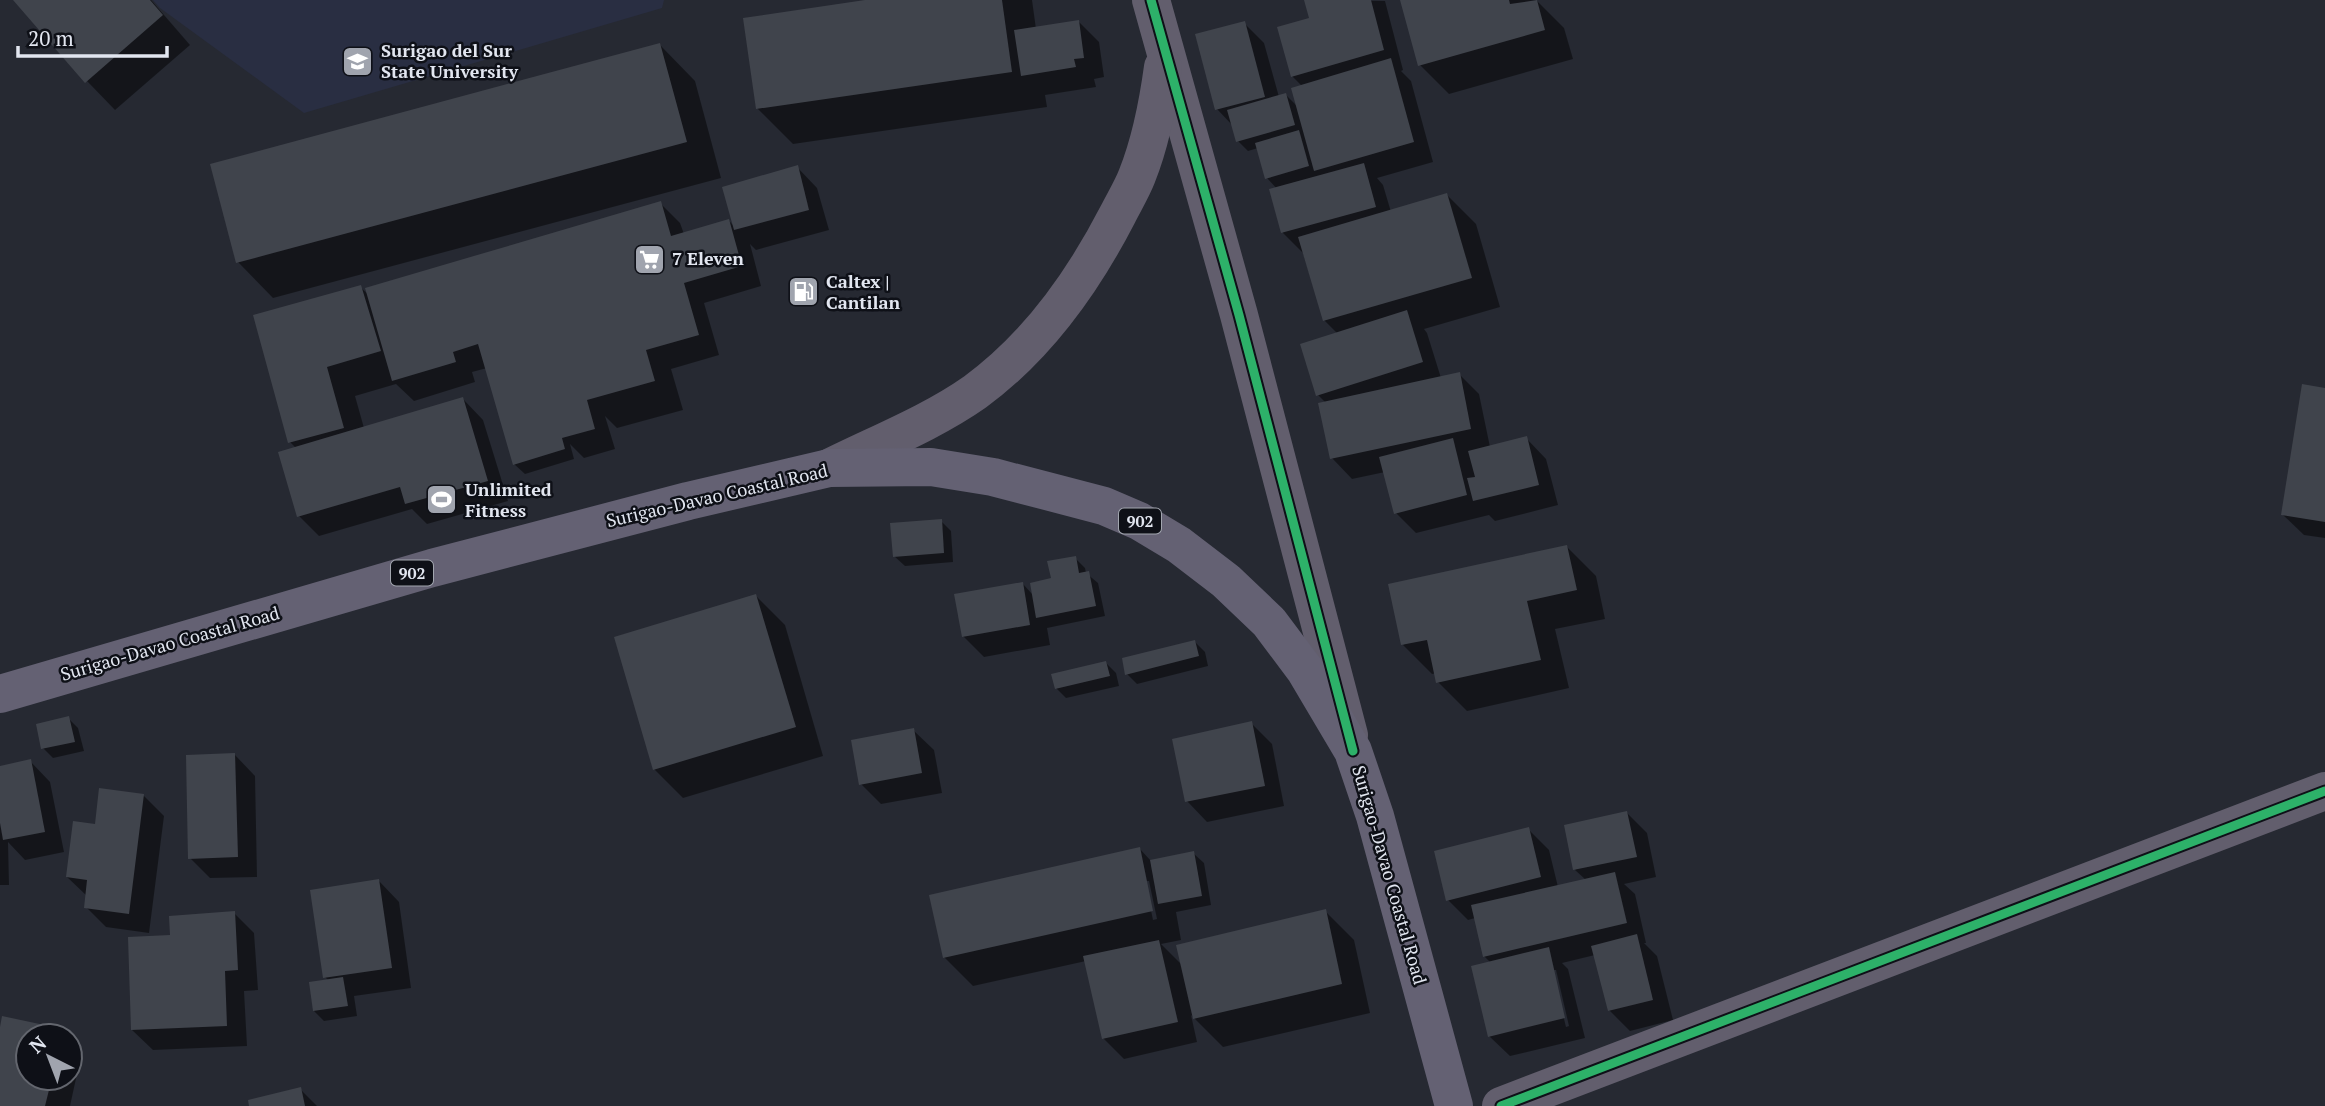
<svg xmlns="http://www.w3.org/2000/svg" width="2325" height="1106" font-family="'PT Serif',serif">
<rect width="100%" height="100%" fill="#262932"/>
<polygon fill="#292e42" points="153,0 664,0 662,8 304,113 160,8"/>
<g fill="#0007" fill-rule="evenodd">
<polygon points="15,0 151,0 190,45 115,110 87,81"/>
<polygon points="877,0 1032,0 1036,29 1079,22 1099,42 1104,77 1094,79 1096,87 1045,95 1047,107 793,144 757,108"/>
<polygon points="1306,0 1385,1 1403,70 1401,71 1411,81 1433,162 1377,178 1383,185 1391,212 1447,195 1476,224 1500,307 1424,329 1427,333 1441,378 1459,374 1479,394 1490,447 1526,438 1546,459 1558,505 1495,521 1489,515 1416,533 1396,513 1385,472 1352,479 1332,458 1326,403 1318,395 1338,334 1324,320 1303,253 1283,233 1271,190 1277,189 1267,178 1258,148 1248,151 1238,141 1233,126 1217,109 1244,23 1264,43 1279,97 1286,95 1298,107 1302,86 1292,76 1311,20"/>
<polygon points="1402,0 1536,0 1564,28 1573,59 1449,94 1420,65"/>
<polygon points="660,45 695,81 721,178 273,298 238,262"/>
<polygon points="797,167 817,188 829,230 756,250 750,244 761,286 704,303 719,355 671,369 683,410 617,428 605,416 615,449 584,458 570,444 574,459 525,474 514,464 487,368 472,372 475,382 414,401 396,384 355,396 364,428 463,399 483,420 508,501 427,524 412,509 319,536 299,516 296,448 290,442 360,287 369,295 660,203 680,223 684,234 729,221 735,227"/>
<polygon points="2325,389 2325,538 2304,535 2283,515"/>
<polygon points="941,521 951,531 953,562 905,566 894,556"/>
<polygon points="1567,547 1596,576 1605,619 1555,629 1569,688 1467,711 1438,682 1436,673 1432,674 1403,645"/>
<polygon points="1075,558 1085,568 1086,573 1098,583 1105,616 1047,628 1050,645 984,657 963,636 1023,584 1033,595"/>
<polygon points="756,596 785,625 823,756 683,798 654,769"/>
<polygon points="1195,642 1205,652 1208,666 1137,684 1127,674"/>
<polygon points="1106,663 1116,673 1119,686 1066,698 1056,688"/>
<polygon points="68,718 78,728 84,751 53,758 43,748"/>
<polygon points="1251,723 1272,744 1284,806 1207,822 1187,801"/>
<polygon points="913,730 934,750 942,793 881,804 861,784"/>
<polygon points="235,755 255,776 257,877 210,878 190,858"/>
<polygon points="30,761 50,782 64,852 25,860 8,842 9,885 0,885 0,768"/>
<polygon points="144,796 164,816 149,933 106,927 86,907 87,896 67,877 97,826"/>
<path d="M1627 813 1647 833 1656 877 1624 884 1635 894 1646 943H1644L1657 956 1673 1020 1630 1031 1609 1010 1595 955 1562 963 1568 969 1585 1038 1510 1056 1489 1036 1491 963 1484 956 1475 918 1468 920 1448 900 1528 829 1549 850 1558 887 1586 880 1575 870ZM1552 970H1556L1569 1026 1566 1027Z"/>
<path d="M1140 849 1151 861 1193 853 1204 863 1211 905 1176 912 1181 940 1161 944 1182 965 1325 911 1354 940 1370 1013 1223 1047 1191 1015 1197 1042 1124 1059 1103 1038 1086 961 973 986 944 957ZM1145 881H1149L1157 919 1153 920Z"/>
<polygon points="379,881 399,902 411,988 354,996 357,1016 324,1021 314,1011 329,981 325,977"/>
<polygon points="234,913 254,933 258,990 244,991 247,1046 153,1050 132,1030 172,937"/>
<polygon points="62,1031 67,1036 28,1036 28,1078 70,1078 70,1039 82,1051 70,1106 0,1106 0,1035"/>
<polygon points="300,1089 317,1106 251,1106"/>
</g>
<g fill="#40444c">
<polygon points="13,0 150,0 163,15 85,83"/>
<polygon points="865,0 1002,0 1012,72 756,109 743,18"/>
<polygon points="1304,0 1371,0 1384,50 1291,77 1277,27 1309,18"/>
<polygon points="1400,0 1509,0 1510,4 1537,0 1545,30 1418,66"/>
<polygon points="1079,20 1084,58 1074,59 1076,67 1021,76 1014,30"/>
<polygon points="1245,21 1265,97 1215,110 1195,34"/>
<polygon points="660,43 687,142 236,263 210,164"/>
<polygon points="1391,58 1414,142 1314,171 1291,88"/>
<polygon points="1286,93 1295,125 1236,142 1227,110"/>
<polygon points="1299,130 1309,166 1265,179 1255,143"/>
<polygon points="1364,163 1376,207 1281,233 1269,189"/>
<polygon points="798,165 809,210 734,230 722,187"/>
<polygon points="1447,193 1472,278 1323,321 1298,237"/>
<polygon points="661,201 671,236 729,219 742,266 684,283 699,335 646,350 655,381 587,400 595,429 562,438 565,449 513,465 478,344 453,352 456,362 392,381 365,288"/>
<polygon points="361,285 381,351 327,367 344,428 288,443 253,315"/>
<polygon points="1407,310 1423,362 1316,396 1300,344"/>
<polygon points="1460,372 1471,429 1330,459 1318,403"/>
<polygon points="2302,384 2325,388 2325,522 2281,515"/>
<polygon points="463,397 488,481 405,504 400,487 297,517 278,452"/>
<polygon points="1527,436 1539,485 1473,501 1467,478 1475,477 1468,451"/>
<polygon points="1453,438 1467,495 1394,514 1379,457"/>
<polygon points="942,519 944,553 893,557 890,523"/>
<polygon points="1567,545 1577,590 1527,601 1541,660 1436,683 1427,640 1401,645 1388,584"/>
<polygon points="1076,556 1079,573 1089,571 1096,606 1036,618 1030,583 1051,578 1047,561"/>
<polygon points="1023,582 1030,625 962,637 954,594"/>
<polygon points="756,594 796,727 653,770 614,637"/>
<polygon points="1195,640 1199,656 1125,675 1122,658"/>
<polygon points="1106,661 1110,676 1055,689 1051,674"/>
<polygon points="69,716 75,742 41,749 36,724"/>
<polygon points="1252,721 1265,786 1185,802 1172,739"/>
<polygon points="914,728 922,773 859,785 851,740"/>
<polygon points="235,753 238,857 188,859 186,755"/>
<polygon points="31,759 45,832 3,840 0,823 0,766"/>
<polygon points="99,788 144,794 129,914 84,908 87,880 66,877 73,821 95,824"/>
<polygon points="1627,811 1637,857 1573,870 1564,825"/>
<polygon points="1529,827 1541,877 1446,901 1434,851"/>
<polygon points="1140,847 1153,911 943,958 929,895"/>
<polygon points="1194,851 1202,896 1158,904 1150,860"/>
<polygon points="1615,872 1627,923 1483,957 1471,905"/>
<polygon points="379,879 392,968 323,978 310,890"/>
<polygon points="1326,909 1342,984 1193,1019 1176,945"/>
<polygon points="235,911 238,970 225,971 227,1026 131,1030 128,937 170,935 169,916"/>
<polygon points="1637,934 1653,1000 1608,1011 1591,946"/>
<polygon points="1159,940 1178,1022 1102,1039 1083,956"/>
<polygon points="1549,947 1565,1018 1488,1037 1471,966"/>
<polygon points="343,977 348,1006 313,1011 309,982"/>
<polygon points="2,1016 63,1029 61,1036 28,1036 28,1078 52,1078 45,1106 0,1106 0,1027"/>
<polygon points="301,1087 305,1106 249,1106 248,1100"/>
</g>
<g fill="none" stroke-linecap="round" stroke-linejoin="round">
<g stroke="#625e6d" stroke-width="38">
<polyline points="1151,0 1239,315 1349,735"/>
<path d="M829 468C877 444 931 423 975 392 1038 346 1083 282 1118 214 1124 202 1132 189 1137 176 1151 141 1158 104 1163 67"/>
<polyline points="1501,1106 2325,791"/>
</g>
<polyline stroke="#646173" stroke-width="38" points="0,694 432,568 688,501 829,468 931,467 993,477 1104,506 1139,521 1179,545 1226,581 1269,622 1305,670 1353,751 1375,816 1454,1106"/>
<defs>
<g id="cycleway">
<polyline points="1151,0 1239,315 1353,751"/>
<polyline points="1501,1106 2325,791"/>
</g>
</defs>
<use href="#cycleway" stroke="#0e1017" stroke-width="13"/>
<use href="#cycleway" stroke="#2db169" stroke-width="9"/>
</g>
<defs>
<symbol id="university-square" viewBox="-11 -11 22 22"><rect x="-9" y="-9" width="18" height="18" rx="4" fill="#a0a4ae" stroke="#0e1017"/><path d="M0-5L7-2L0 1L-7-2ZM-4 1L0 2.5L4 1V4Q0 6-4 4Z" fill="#fff"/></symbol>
<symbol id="supermarket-square" viewBox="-11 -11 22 22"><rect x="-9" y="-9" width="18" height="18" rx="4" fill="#a0a4ae" stroke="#0e1017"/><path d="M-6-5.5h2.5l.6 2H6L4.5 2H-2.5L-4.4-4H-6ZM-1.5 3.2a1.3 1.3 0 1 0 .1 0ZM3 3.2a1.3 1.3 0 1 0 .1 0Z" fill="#fff"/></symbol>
<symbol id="fuel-square" viewBox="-11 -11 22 22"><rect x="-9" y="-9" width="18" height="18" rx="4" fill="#a0a4ae" stroke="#0e1017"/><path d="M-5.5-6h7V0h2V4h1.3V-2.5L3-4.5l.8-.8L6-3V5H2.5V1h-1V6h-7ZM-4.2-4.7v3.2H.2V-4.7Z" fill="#fff"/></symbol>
<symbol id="stadium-square" viewBox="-11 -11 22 22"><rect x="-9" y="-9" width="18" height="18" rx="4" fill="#a0a4ae" stroke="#0e1017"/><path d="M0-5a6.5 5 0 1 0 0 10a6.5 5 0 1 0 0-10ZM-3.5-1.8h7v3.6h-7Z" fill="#fff"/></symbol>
</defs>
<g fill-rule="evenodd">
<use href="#university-square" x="340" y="44" width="35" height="35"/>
<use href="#supermarket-square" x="632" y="242" width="35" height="35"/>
<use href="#fuel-square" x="786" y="274" width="35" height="35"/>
<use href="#stadium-square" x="424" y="482" width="35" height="35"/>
</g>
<g text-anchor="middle" stroke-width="5" stroke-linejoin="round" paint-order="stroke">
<g fill="#0e1017" stroke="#a2a6af" stroke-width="2">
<rect x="1119" y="508.5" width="42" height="25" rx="5"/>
<rect x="391" y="560.5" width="42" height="25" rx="5"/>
</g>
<g font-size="16" font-weight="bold" fill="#e2e6f0">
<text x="1140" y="527">902</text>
<text x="412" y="579">902</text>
</g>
<g font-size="18" font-weight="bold" fill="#e2e6f0" stroke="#0e1017" text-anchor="start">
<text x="381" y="57">Surigao del Sur<tspan x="381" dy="21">State University</tspan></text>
<text x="672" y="265">7 Eleven</text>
<text x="826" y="288">Caltex |<tspan x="826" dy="21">Cantilan</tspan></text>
<text x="465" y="496">Unlimited<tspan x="465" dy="21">Fitness</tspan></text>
</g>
<g font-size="18" fill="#e2e6f0" stroke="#0e1017">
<text transform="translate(717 496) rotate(-13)" y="6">Surigao-Davao Coastal Road</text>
<text transform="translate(170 644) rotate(-16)" y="6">Surigao-Davao Coastal Road</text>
<text transform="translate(1389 875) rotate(74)" y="6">Surigao-Davao Coastal Road</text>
</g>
</g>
<g transform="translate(49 1057) rotate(318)"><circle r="33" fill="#0e1017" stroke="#63666e" stroke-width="2"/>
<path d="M0-5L12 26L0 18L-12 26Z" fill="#a0a4ae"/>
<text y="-10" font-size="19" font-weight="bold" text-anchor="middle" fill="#e2e6f0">N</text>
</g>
<path d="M18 46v10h149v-10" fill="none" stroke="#e2e6f0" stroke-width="3.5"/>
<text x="28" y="46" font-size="21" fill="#e2e6f0" stroke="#0e1017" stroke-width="5" paint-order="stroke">20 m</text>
</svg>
